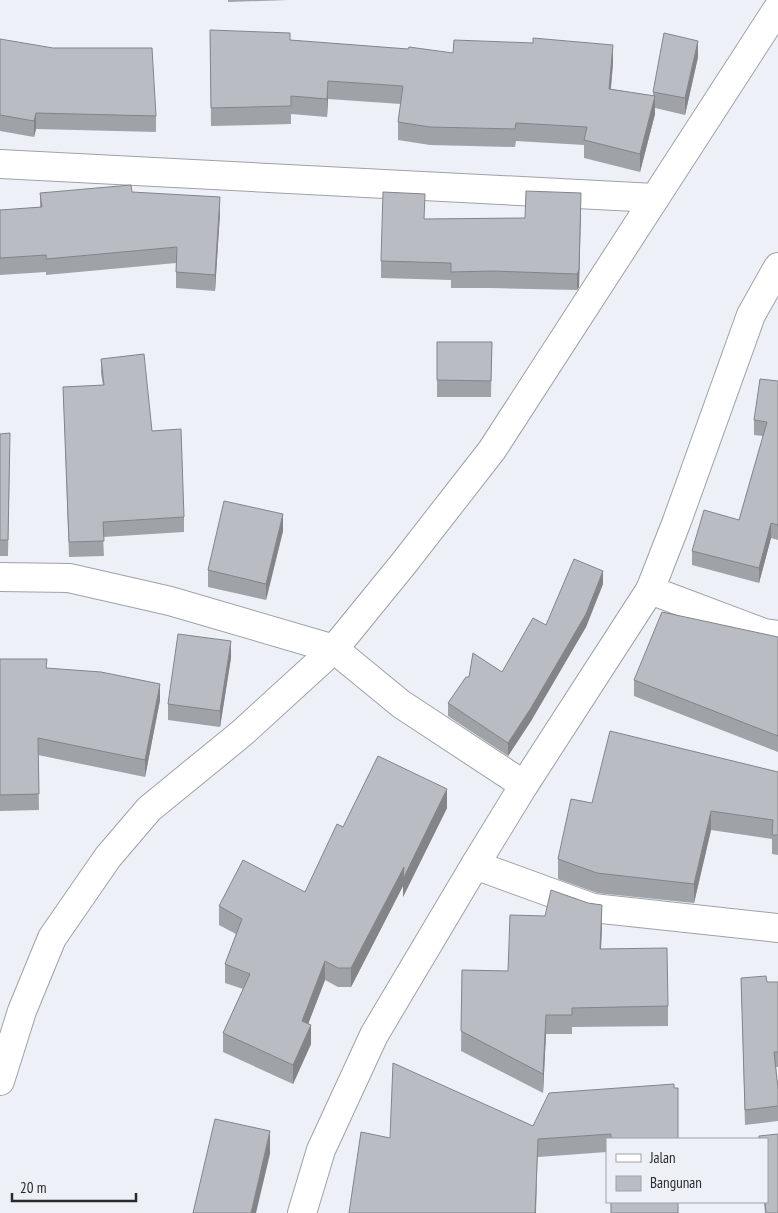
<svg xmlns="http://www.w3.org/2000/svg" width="778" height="1213" font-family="'PT Sans Narrow',sans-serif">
<rect width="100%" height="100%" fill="#edf0f6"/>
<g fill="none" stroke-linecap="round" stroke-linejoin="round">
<defs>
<g id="street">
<polyline points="0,164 655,198"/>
<polyline points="0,577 69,578 170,601 334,649 401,704 524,785"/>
<polyline points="650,590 764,633 778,635"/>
<polyline points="475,865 593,908 778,928"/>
<polyline points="0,1081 22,1011 52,938 108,857 149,809 242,733 334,649 404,563 492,450 778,8"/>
</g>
<polyline id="secondary" points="302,1213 321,1150 374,1035 475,865 524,785 650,590 677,521 751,315 778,267"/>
</defs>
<use href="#street" stroke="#9ea2a7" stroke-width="30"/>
<use href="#secondary" stroke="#9ea2a7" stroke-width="30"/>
<use href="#street" stroke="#fff" stroke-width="28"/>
<use href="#secondary" stroke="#fff" stroke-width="28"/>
</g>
<g fill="#9fa3a8">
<polygon points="228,0 289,0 228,2"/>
<polygon points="210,30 290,40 453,53 613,63 611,89 653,96 653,92 698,57 685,115 655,108 655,114 640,172 584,158 584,145 516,141 515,147 430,145 398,140 398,122 401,104 328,99 327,117 291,114 291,124 211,126"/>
<polygon points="0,39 156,116 156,132 36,129 34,137 0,131"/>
<polygon points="132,192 220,213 215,291 176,288 176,263 46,275 46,272 0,275 0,210 40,207 40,193"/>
<polygon points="581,210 579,287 577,290 492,288 451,288 451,280 381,278 381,261 425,219 525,218"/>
<polygon points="437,342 492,342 491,397 437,397"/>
<polygon points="101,359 152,431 184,517 184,532 103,537 104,556 69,557 63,387 103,385 101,374"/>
<polygon points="778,381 778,540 771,538 759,583 692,565 692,551 739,520 763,436 754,435 754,420"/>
<polygon points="0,434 10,449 8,556 0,556"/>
<polygon points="283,531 266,600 208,587 208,570"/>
<polygon points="603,584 586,627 531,721 508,756 448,716 448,703 469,677 502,672 546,625"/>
<polygon points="778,637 778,752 634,696 634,680"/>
<polygon points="231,658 220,727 168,720 168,704"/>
<polygon points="0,659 47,668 160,700 145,777 38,755 39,810 0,811"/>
<polygon points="778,772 778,855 772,854 772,839 711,830 694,903 597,893 558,879 558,859 592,803"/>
<polygon points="447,808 403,897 403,886 351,987 338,987 325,980 308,1024 311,1044 293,1084 223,1052 223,1033 243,989 225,983 225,964 236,934 219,925 219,906 305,892 343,827"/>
<polygon points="602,925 601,949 668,1006 668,1026 572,1027 572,1034 546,1034 543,1093 461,1051 462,970 508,971"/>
<polygon points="741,978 767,982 778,982 778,1067 776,1067 778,1089 778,1121 745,1125"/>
<polygon points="533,1126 678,1139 607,1139 607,1152 538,1157 390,1138"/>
<polygon points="764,1202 767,1202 778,1213 765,1213"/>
</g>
<g fill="#828488">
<polygon points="698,41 698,57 685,115 685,98"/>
<polygon points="613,45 613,63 609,107 609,89"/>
<polygon points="328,81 328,99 327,117 327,99"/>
<polygon points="655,96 655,114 640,172 640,154"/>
<polygon points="36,113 36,129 34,137 34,121"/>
<polygon points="581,193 579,287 577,290 577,274"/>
<polygon points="220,197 220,213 215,291 215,275"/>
<polygon points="283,514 283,531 266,600 266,584"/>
<polygon points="771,523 771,538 759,583 759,568"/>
<polygon points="603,571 603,584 586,627 531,721 508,756 508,743"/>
<polygon points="231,641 231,658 220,727 220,711"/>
<polygon points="160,684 160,700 145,777 145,760"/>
<polygon points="447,789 447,808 403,897 403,886 351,987 351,968 404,867"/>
<polygon points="711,811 711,830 694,903 694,884"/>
<polygon points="602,905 602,925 600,969 600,949"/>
<polygon points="325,961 325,980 302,1040 302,1021"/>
<polygon points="546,1015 546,1034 543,1093 543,1074"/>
<polygon points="311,1025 311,1044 293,1084 293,1065"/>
<polygon points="270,1131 270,1154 256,1213 251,1213"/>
<polygon points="538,1139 536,1213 535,1213"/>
</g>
<g fill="#b9bdc3" stroke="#828488">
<polygon points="210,30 290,33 290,40 408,49 409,47 453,53 454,40 533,43 533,38 613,45 609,89 655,96 640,154 584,140 587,127 516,123 515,129 430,127 398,122 403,86 328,81 327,99 291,96 291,106 211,108"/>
<polygon points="664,33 698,41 685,98 653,92"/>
<polygon points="0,39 53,48 152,48 156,116 36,113 34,121 0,115"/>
<polygon points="131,185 132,192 220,197 215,275 176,272 177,247 46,259 46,255 0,258 0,210 42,207 40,193"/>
<polygon points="526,191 581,193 579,270 577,274 492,271 451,272 451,263 381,261 383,192 425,194 424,219 525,218"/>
<polygon points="437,342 492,342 491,381 437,380"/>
<polygon points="144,354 152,431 181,429 184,517 103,522 104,541 69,542 63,387 104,385 101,359"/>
<polygon points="760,379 778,381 778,525 771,523 759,568 692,551 704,510 739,520 767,422 754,420"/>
<polygon points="10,433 8,540 0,540 0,434"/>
<polygon points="224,501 283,514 266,584 208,570"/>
<polygon points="574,559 603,571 586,614 531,708 508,743 448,703 466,677 469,677 473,653 502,672 533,618 546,625"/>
<polygon points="662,612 778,637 778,736 634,680"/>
<polygon points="178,634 231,641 220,711 168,704"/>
<polygon points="0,659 47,659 46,668 101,672 160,684 145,760 38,738 39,794 0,795"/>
<polygon points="610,731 778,772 778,835 772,835 773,820 711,811 694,884 597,873 558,859 571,799 592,803"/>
<polygon points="378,756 447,789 403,879 404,867 351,968 338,968 325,961 302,1021 311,1025 293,1065 223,1033 250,974 225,964 242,919 219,906 243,860 305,892 337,824 343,827"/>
<polygon points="551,890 588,903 602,905 600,949 667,948 668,1006 572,1008 572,1015 546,1015 543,1074 461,1031 462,970 508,971 510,915 545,916"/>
<polygon points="766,976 767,982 778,982 778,1052 774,1052 778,1089 778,1106 745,1110 741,978"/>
<polygon points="393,1063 533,1126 549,1093 674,1084 674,1088 678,1088 678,1139 611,1139 611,1134 538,1139 535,1213 349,1213 361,1132 390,1138"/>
<polygon points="215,1119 270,1131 251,1213 193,1213"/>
<polygon points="778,1134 778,1213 766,1213 765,1202 767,1202 767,1139 759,1139 759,1136"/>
<rect x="611" y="1202" width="67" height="11"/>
</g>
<rect x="606" y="1138" width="162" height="65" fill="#edf0f6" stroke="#9ea1a5"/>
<rect x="616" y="1154" width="25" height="8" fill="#ffffff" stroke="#9ea1a5"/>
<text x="650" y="1163" font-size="15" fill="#282a2c">Jalan</text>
<rect x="616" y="1176" width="25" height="15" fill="#b9bdc3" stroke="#9ea1a5"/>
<text x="650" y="1188" font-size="15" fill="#282a2c">Bangunan</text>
<path d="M12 1193v8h124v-8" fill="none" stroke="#282a2c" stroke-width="2.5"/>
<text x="20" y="1193" font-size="15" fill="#282a2c" stroke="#edf0f6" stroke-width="4" paint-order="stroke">20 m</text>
</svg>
